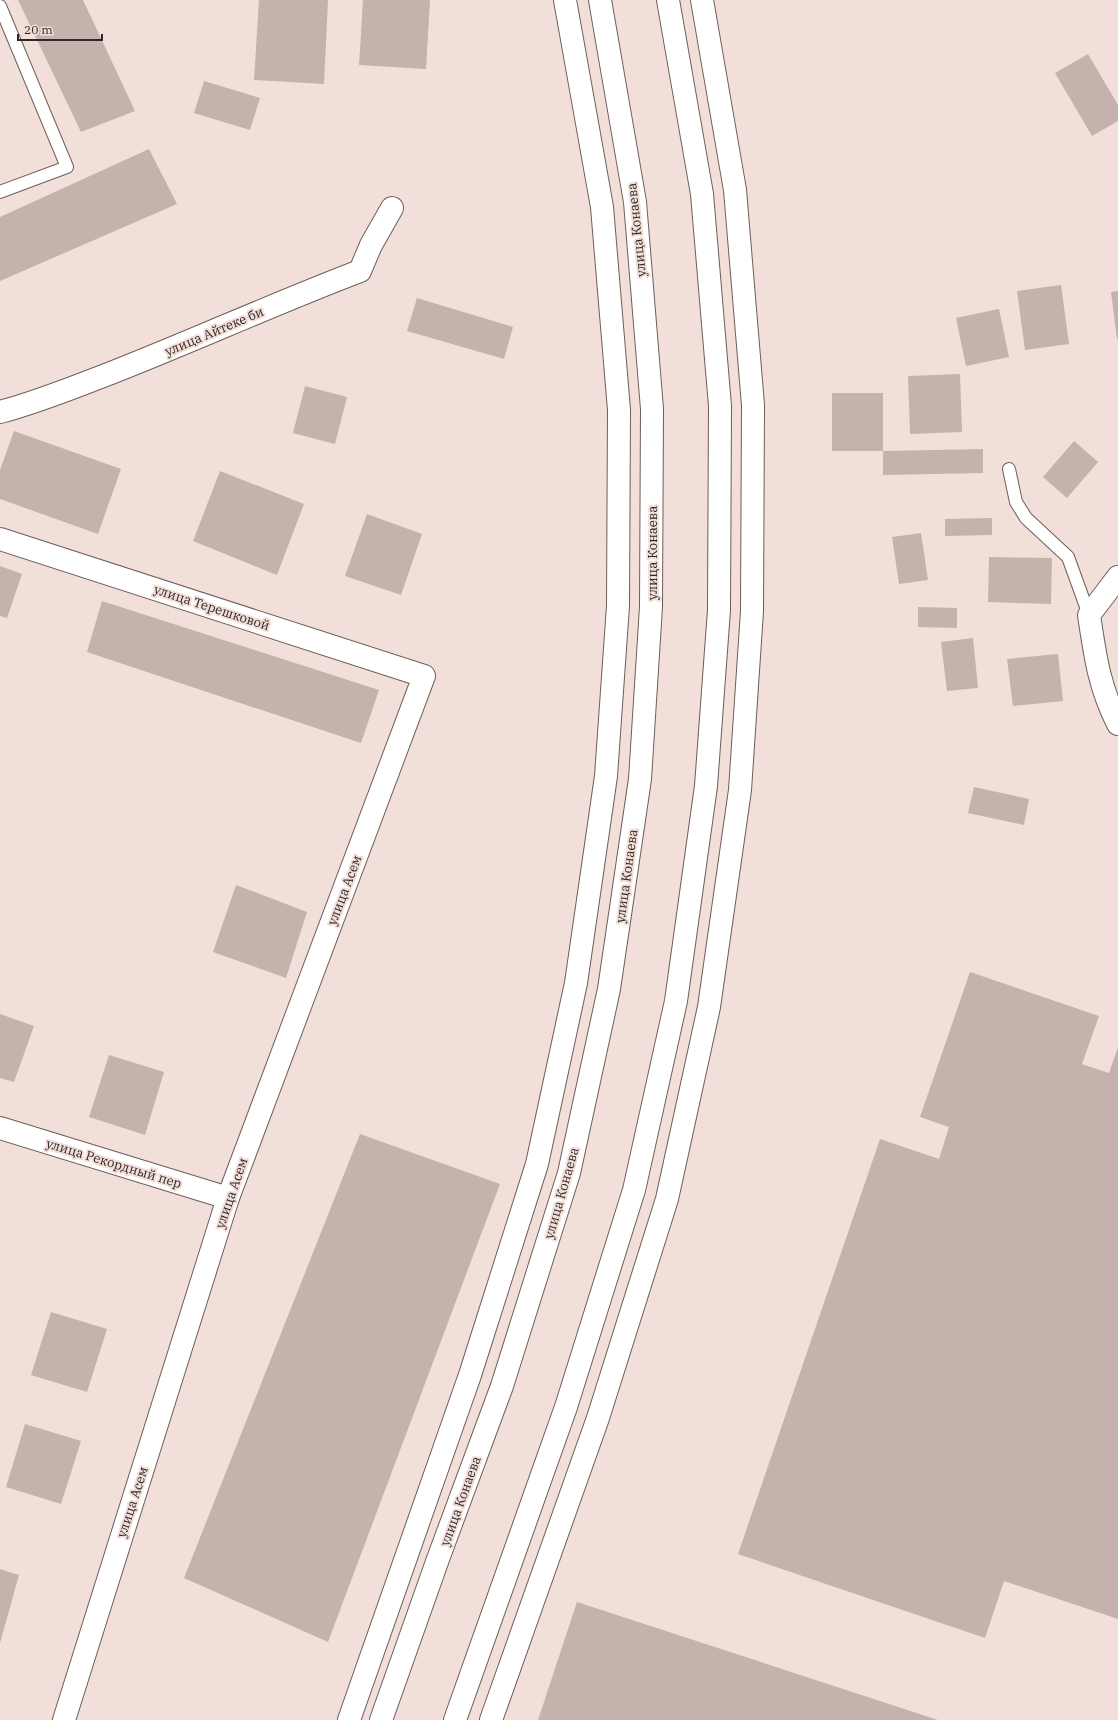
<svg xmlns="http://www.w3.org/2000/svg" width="1118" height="1720" font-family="'IBM Plex Serif',serif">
<rect width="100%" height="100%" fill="#f2dfd9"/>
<g fill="#c5b2ad">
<polygon points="18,0 83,0 135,111 81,132"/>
<polygon points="259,0 328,0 324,84 254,80"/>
<polygon points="363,0 430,0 426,69 359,65"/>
<polygon points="1088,54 1118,105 1118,121 1092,136 1055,73"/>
<polygon points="204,81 260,98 250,130 194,113"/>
<polygon points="149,149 177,204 0,281 0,217"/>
<polygon points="1061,285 1069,344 1025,350 1017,291"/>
<polygon points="1118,291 1118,339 1117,339 1111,292"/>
<polygon points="417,298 513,327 504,359 407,331"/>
<polygon points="999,309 1009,357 966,366 956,318"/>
<polygon points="960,374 962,432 910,434 908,376"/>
<polygon points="305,386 347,397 335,444 293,433"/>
<rect x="832" y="393" width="51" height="58"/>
<polygon points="14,431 121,469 98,534 0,499 0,470"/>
<polygon points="1074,441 1098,462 1067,498 1043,477"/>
<polygon points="983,449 983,473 883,475 883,451"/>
<polygon points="220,471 304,504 277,575 193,541"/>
<polygon points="367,514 422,534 401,595 345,576"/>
<polygon points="992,518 992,535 945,536 945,519"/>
<polygon points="921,533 928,580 899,584 892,537"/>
<polygon points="989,557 1052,558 1051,604 988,602"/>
<polygon points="0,566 22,574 7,618 0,616"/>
<polygon points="102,601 379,690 361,743 87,652"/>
<polygon points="918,607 957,608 957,628 918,627"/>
<polygon points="973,638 978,688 947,691 941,642"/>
<polygon points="1058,654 1063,701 1013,706 1007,659"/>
<polygon points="974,787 1029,799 1024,825 968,813"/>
<polygon points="236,885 307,912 286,978 213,952"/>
<polygon points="970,972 1099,1016 1082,1064 1109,1073 1118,1047 1118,1619 1004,1581 985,1638 738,1554 880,1139 939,1159 949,1127 920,1117"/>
<polygon points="0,1014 34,1026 14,1082 0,1078"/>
<polygon points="109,1055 164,1072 145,1135 89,1117"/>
<polygon points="360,1134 500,1184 328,1642 184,1578"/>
<polygon points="51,1312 107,1329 87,1392 31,1375"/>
<polygon points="25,1424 81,1441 61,1504 6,1487"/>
<polygon points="0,1569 19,1575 0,1643"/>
<polygon points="577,1602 938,1720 538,1720"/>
</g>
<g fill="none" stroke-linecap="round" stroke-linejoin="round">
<defs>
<g id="lane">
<polyline points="0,6 67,167 0,192"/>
<polyline points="1009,469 1016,502 1026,518 1068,557 1089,615"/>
</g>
<g id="street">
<path d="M0 412C38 402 74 387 111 373 195 340 276 303 360 271L371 245 392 208"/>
<polyline points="0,539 424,676 228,1198 64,1720"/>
<path d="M1118 577 1089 615C1095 655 1099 687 1118 724"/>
<polyline points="0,1128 228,1198"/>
</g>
<g id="secondary">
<polyline points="349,1720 470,1375 537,1164 576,983 606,776 618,606 619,410 602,207 565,0"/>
<polyline points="381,1720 438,1559 502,1386 569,1173 609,989 640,779 651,607 652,409 635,202 600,0"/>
<polyline points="455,1720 566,1407 634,1190 676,1001 706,786 719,610 720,406 702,194 668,0"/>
<polyline points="491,1720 598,1418 667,1199 709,1007 740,790 752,611 753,405 735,190 702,0"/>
</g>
</defs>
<use href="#lane" stroke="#6e5e59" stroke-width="14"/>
<use href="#street" stroke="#6e5e59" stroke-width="24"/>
<use href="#secondary" stroke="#6e5e59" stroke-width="24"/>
<use href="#lane" stroke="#fff" stroke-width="12"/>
<use href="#street" stroke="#fff" stroke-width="22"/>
<use href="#secondary" stroke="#fff" stroke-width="22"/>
</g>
<g text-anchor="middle" stroke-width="4" stroke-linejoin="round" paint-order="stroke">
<g font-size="13" fill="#2f2725" stroke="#f2dfd9">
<text transform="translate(636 230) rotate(-96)" y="5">улица Конаева</text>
<text transform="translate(214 331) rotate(-23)" y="5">улица Айтеке би</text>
<text transform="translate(652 553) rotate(-90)" y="5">улица Конаева</text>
<text transform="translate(212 607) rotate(18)" y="5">улица Терешковой</text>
<text transform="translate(626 876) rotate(-82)" y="5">улица Конаева</text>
<text transform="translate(344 890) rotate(-69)" y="5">улица Асем</text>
<text transform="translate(114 1163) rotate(17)" y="5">улица Рекордный пер</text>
<text transform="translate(231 1193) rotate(-71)" y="5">улица Асем</text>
<text transform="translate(561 1193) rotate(-74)" y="5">улица Конаева</text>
<text transform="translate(460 1501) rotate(-70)" y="5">улица Конаева</text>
<text transform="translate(132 1502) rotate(-72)" y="5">улица Асем</text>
</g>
</g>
<path d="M18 34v6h84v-6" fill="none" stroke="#2f2725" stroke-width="2"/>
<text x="24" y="34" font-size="12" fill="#2f2725" stroke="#f2dfd9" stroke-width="3" paint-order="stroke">20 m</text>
</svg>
